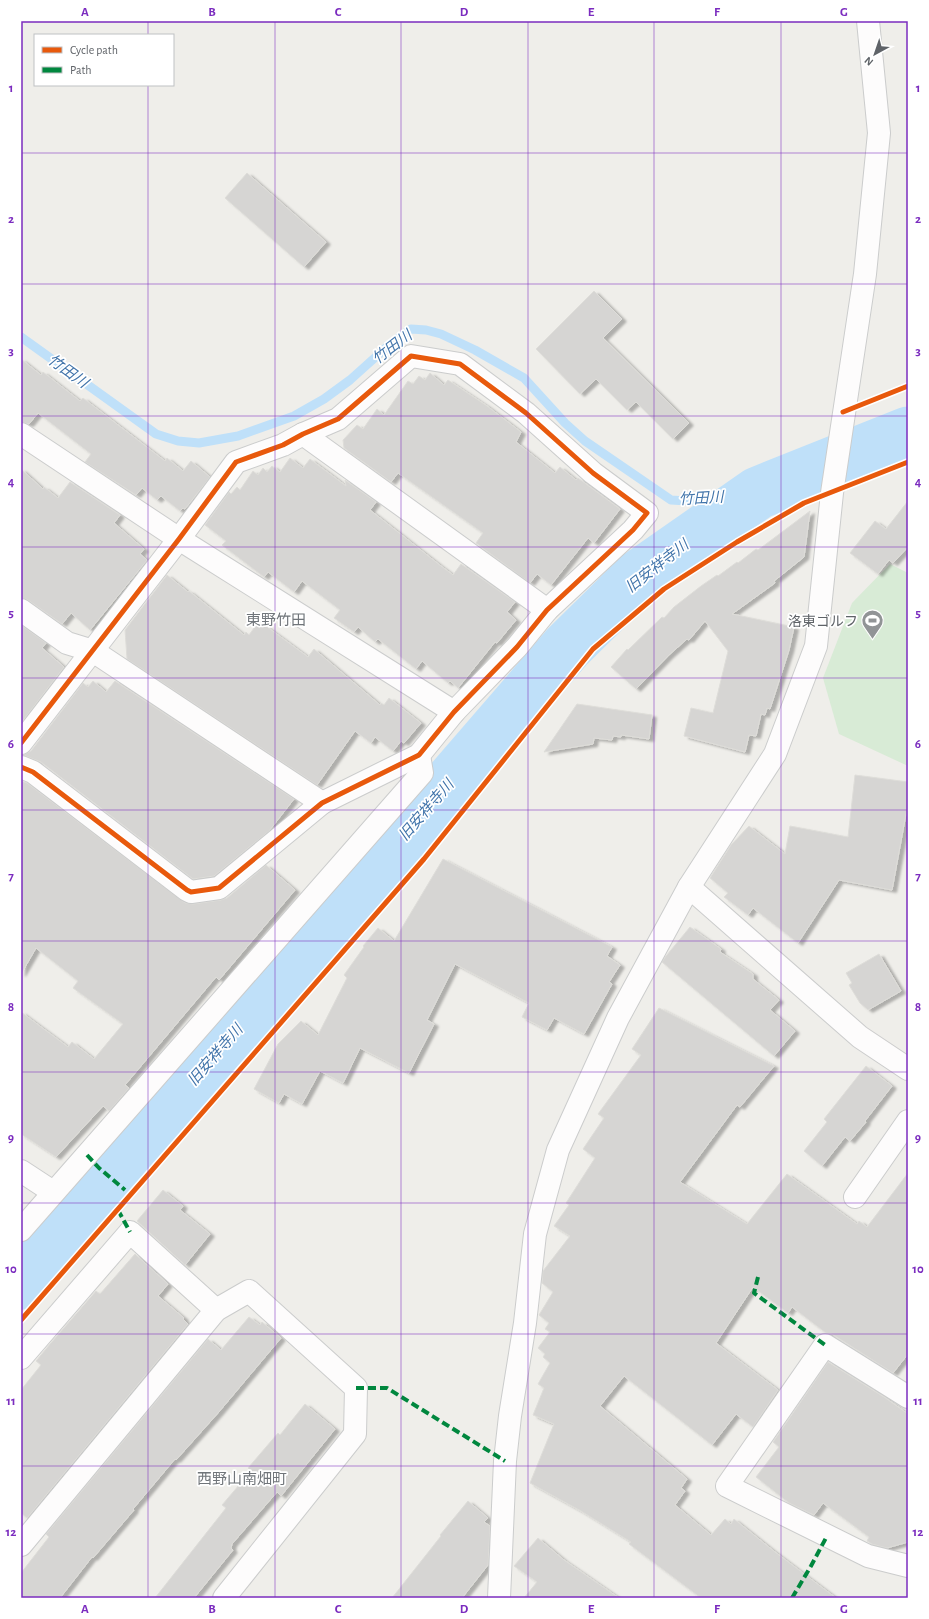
<svg xmlns="http://www.w3.org/2000/svg" width="929" height="1619" font-family="'Alegreya Sans','Noto Sans JP',sans-serif">
<defs>
<filter id="shadow"><feDropShadow dx="4.5" dy="2.5" stdDeviation="1" flood-color="#0004"/></filter>
</defs>
<rect width="100%" height="100%" fill="#efeeea"/>
<polygon fill="#d8ebd6" points="890,564 908,573 908,766 839,734 823,678 852,603"/>
<polygon fill="#bfe0f9" points="908,419 908,447 806,492 806,451"/>
<g fill="none" stroke-linecap="round" stroke-linejoin="round">
<path stroke="#bfe0f9" stroke-width="9" d="M21 337 156 434 178 441 199 443 238 436 294 416 324 399 350 380 389 345 411 329 426 330 441 334 475 350 524 378 565 423 585 441 671 500C700 503 730 497 758 493"/>
<polyline stroke="#bfe0f9" stroke-width="53" points="21,1283 122,1162 567,647 639,576 758,493 908,433"/>
</g>
<g fill="#d6d5d3" stroke="#deddd9" filter="url(#shadow)">
<polygon points="247,173 326,242 304,267 225,198"/>
<polygon points="594,291 622,319 603,338 689,423 673,439 636,402 627,410 596,379 580,394 536,349"/>
<polygon points="21,359 41,375 43,372 80,401 83,398 165,461 167,458 183,471 191,461 210,477 185,509 183,508 180,511 161,496 157,500 142,488 136,495 85,462 91,454 38,413 29,424 21,422"/>
<polygon points="430,373 444,385 448,380 487,406 521,432 516,442 555,473 560,467 576,480 578,478 620,509 594,543 588,538 551,585 537,574 530,583 476,543 483,533 398,473 391,482 344,448 343,440 357,425 363,429 377,409 384,415 408,381 413,384 419,376 425,380"/>
<polygon points="290,458 303,468 310,459 346,486 345,480 376,502 370,510 441,566 453,575 461,564 515,602 507,612 516,620 497,643 495,642 458,688 450,681 448,683 422,661 416,669 378,639 375,642 358,627 354,632 334,618 340,610 302,581 294,592 268,572 264,577 222,545 226,541 205,525 229,492 231,494 237,487 240,490 253,471 258,475 263,468 267,472 272,466 280,472"/>
<polygon points="21,469 43,489 44,487 58,498 70,482 120,515 114,523 144,549 140,554 147,560 90,630 71,613 62,624 28,600 21,598"/>
<polygon points="908,501 908,547 893,563 889,560 878,574 850,553 875,521 886,529"/>
<polygon points="810,511 804,557 774,581 775,583 732,614 794,627 789,650 770,709 767,708 765,715 761,714 756,736 749,735 745,752 684,736 691,708 713,713 728,651 705,621 689,640 687,639 669,655 636,689 611,667 627,649 628,650 662,617 664,618 674,607 701,586 717,575 718,576 737,562 738,563 756,549 758,550"/>
<polygon points="167,575 188,592 189,591 244,635 246,632 249,635 259,621 308,657 314,649 380,705 381,703 384,705 389,698 421,723 404,743 401,741 393,751 375,737 371,743 355,731 317,785 127,659 125,630"/>
<polygon points="21,625 46,643 42,648 64,667 21,723"/>
<polygon points="93,681 106,692 115,681 294,799 269,831 214,876 193,879 41,762 23,755 31,751 83,683 88,687"/>
<polygon points="577,704 652,715 649,739 621,735 621,737 613,736 612,740 594,738 593,744 544,752"/>
<polygon points="855,775 908,782 908,803 892,890 839,880 798,943 753,908 748,915 724,897 728,893 710,878 731,845 749,826 785,854 790,826 848,837"/>
<polygon points="21,781 27,783 185,903 193,904 221,900 227,898 266,865 295,890 219,980 216,977 125,1085 129,1088 109,1111 103,1106 56,1157 21,1134 21,1012 68,1047 72,1042 94,1059 123,1024 73,988 78,981 36,948 21,974"/>
<polygon points="443,859 612,947 607,956 620,965 609,982 612,984 584,1034 554,1018 547,1030 522,1017 529,1003 455,964 427,1020 434,1024 409,1073 360,1048 343,1083 320,1071 302,1104 284,1094 279,1103 254,1089 278,1044 301,1021 318,1035 347,978 344,975 364,947 363,946 378,928 394,941"/>
<polygon points="690,927 721,949 720,952 753,974 753,979 779,1000 770,1010 795,1031 774,1056 662,962 666,956"/>
<polygon points="879,954 901,991 868,1010 860,1003 849,985 852,983 846,973"/>
<polygon points="659,1008 774,1066 740,1107 737,1105 680,1182 747,1224 787,1174 857,1224 859,1221 867,1227 908,1173 908,1354 893,1373 832,1334 826,1333 792,1307 788,1313 753,1287 716,1343 778,1390 753,1427 736,1414 712,1445 624,1376 600,1406 687,1479 681,1488 685,1491 675,1505 711,1535 725,1519 731,1524 734,1519 775,1552 836,1598 701,1598 629,1544 631,1542 581,1511 530,1483 554,1424 533,1415 544,1388 538,1384 550,1363 543,1357 545,1354 538,1348 550,1332 545,1329 549,1323 539,1315 553,1292 542,1283 543,1271 570,1236 554,1226 569,1205 566,1203 595,1158 583,1149 604,1118 598,1114 641,1055 632,1049"/>
<polygon points="866,1066 892,1086 865,1121 866,1122 850,1141 845,1137 822,1166 804,1151 827,1122 824,1119"/>
<polygon points="163,1190 183,1206 180,1210 210,1234 185,1265 137,1221"/>
<polygon points="135,1254 168,1284 158,1296 184,1318 183,1319 188,1324 27,1518 21,1513 21,1390 41,1365 36,1361 50,1344 96,1291 100,1294"/>
<polygon points="249,1317 260,1325 262,1322 281,1338 218,1413 176,1460 175,1459 133,1509 134,1510 93,1558 92,1557 60,1598 21,1598 21,1573 49,1537 46,1534 208,1339 221,1350"/>
<polygon points="828,1362 884,1397 908,1414 908,1542 887,1548 872,1544 867,1541 869,1537 823,1503 814,1515 789,1503 756,1477 779,1447 773,1442"/>
<polygon points="305,1404 335,1429 281,1496 277,1492 232,1544 231,1548 233,1550 194,1598 155,1598 226,1508 222,1505 251,1471 248,1468 278,1433 280,1435"/>
<polygon points="468,1501 488,1518 484,1522 490,1526 488,1565 462,1598 392,1598 441,1536 440,1535"/>
<polygon points="538,1538 564,1560 619,1598 524,1598 537,1582 514,1566"/>
</g>
<g fill="none" stroke-linecap="round" stroke-linejoin="round">
<defs>
<g id="street">
<polyline points="21,434 179,539 454,712"/>
<polyline points="303,434 547,610"/>
<polyline points="21,610 67,643 93,651 322,803"/>
<polyline points="21,743 179,539 236,462 283,445 303,434 338,419 411,356 460,364 526,413 593,473 647,513 633,530 547,610 517,647 454,712 419,755 322,803 219,888 191,892 187,890 33,772 21,767"/>
<polyline points="689,887 860,1037 908,1069"/>
<polyline points="21,1171 53,1192"/>
<polyline points="855,1197 908,1121"/>
<polyline points="21,1230 422,773 419,755"/>
<polyline points="21,1358 130,1232 216,1310"/>
<polyline points="908,1397 825,1345 727,1486 868,1556 908,1566"/>
<polyline points="21,1545 216,1310 249,1291 356,1388 355,1434 224,1598"/>
<polyline points="499,1598 505,1461 510,1416 525,1323 535,1234 558,1150 618,1018 689,887 775,754 816,646 832,493 865,274 879,133 868,21"/>
</g>
</defs>
<use href="#street" stroke="#cbcccc" stroke-width="24"/>
<use href="#street" stroke="#fdfcfc" stroke-width="22"/>
<g stroke="#00873e" stroke-width="4" stroke-dasharray="8 4" stroke-linecap="butt">
<polyline points="87,1155 99,1168 125,1190"/>
<polyline points="118,1210 130,1232"/>
<polyline points="758,1277 754,1293 825,1345"/>
<polyline points="356,1388 387,1388 505,1461"/>
<polyline points="792,1598 811,1566 827,1536"/>
</g>
<defs>
<g id="cycleway">
<polyline points="843,412 908,386"/>
<polyline points="21,743 179,539 236,462 283,445 303,434 338,419 411,356 460,364 526,413 593,473 647,513 633,530 547,610 517,647 454,712 419,755 322,803 219,888 191,892 187,890 33,772 21,767"/>
<polyline points="21,1320 424,859 593,649 664,589 737,542 804,503 908,462"/>
</g>
</defs>
<use href="#cycleway" stroke="#fff" stroke-width="8"/>
<use href="#cycleway" stroke="#e8590c" stroke-width="5"/>
</g>
<path fill="none" stroke="#7b2cbf" stroke-width="1" stroke-opacity="0.55" d="M148 21V35M275 21V1598M401 21V1598M528 21V1598M654 21V1598M781 21V1598M148 85V1598M21 153H908M21 284H908M21 416H908M21 547H908M21 678H908M21 810H908M21 941H908M21 1072H908M21 1203H908M21 1334H908M21 1466H908"/>
<defs>
<symbol id="stadium-pin" viewBox="-11 -11 22 30"><path d="M0 17L-7.5 6A9.5 9.5 0 1 1 7.5 6Z" fill="#919496" stroke="#fff"/><path d="M0-5a6.5 5 0 1 0 0 10a6.5 5 0 1 0 0-10ZM-3.5-1.8h7v3.6h-7Z" fill="#fff"/></symbol>
</defs>
<g fill-rule="evenodd">
<use href="#stadium-pin" x="860" y="608" width="25" height="34"/>
</g>
<g text-anchor="middle" stroke-width="3.5" stroke-linejoin="round" paint-order="stroke">
<g font-size="14" fill="#5f6368" stroke="#fff" text-anchor="end">
<text x="858" y="626">洛東ゴルフ</text>
</g>
<g font-size="15" font-style="italic" fill="#4174aa" stroke="#fff">
<text transform="translate(392 347) rotate(-37)" y="5">竹田川</text>
<text transform="translate(68 371) rotate(36)" y="5">竹田川</text>
<text transform="translate(701 498) rotate(-3)" y="5">竹田川</text>
<text transform="translate(657 566) rotate(-38)" y="5">旧安祥寺川</text>
<text transform="translate(426 810) rotate(-49)" y="5">旧安祥寺川</text>
<text transform="translate(215 1055) rotate(-49)" y="5">旧安祥寺川</text>
</g>
<g font-size="15" fill="#70757a" stroke="#fff">
<text x="276" y="625">東野竹田</text>
<text x="242" y="1484">西野山南畑町</text>
</g>
</g>
<rect width="929" height="1619" fill="none" stroke="#ffffff" stroke-width="44"/>
<rect x="34" y="34" width="140" height="52" fill="#ffffff" stroke="#bfc1c3"/>
<rect x="42" y="47" width="20" height="6" fill="#e8590c" stroke="#bfc1c3"/>
<text x="70" y="54" font-size="12" fill="#5f6368">Cycle path</text>
<rect x="42" y="67" width="20" height="6" fill="#00873e" stroke="#bfc1c3"/>
<text x="70" y="74" font-size="12" fill="#5f6368">Path</text>
<g transform="translate(875 54) rotate(220)" stroke="#ffffff" stroke-width="3" paint-order="stroke">
<path d="M0-3L7 15L0 10L-7 15Z" fill="#5f6368"/>
<text y="-6" font-size="11" font-weight="bold" text-anchor="middle" fill="#5f6368">N</text>
</g>
<rect x="22" y="22" width="885" height="1575" fill="none" stroke="#7b2cbf" stroke-width="1.5"/>
<g font-size="13" text-anchor="middle" font-weight="bold" fill="#7b2cbf">
<text x="85" y="16">A</text>
<text x="212" y="16">B</text>
<text x="338" y="16">C</text>
<text x="464" y="16">D</text>
<text x="591" y="16">E</text>
<text x="717" y="16">F</text>
<text x="844" y="16">G</text>
<text x="11" y="92">1</text>
<text x="918" y="92">1</text>
<text x="11" y="223">2</text>
<text x="918" y="223">2</text>
<text x="11" y="355">3</text>
<text x="918" y="355">3</text>
<text x="11" y="486">4</text>
<text x="918" y="486">4</text>
<text x="11" y="617">5</text>
<text x="918" y="617">5</text>
<text x="11" y="748">6</text>
<text x="918" y="748">6</text>
<text x="11" y="880">7</text>
<text x="918" y="880">7</text>
<text x="11" y="1011">8</text>
<text x="918" y="1011">8</text>
<text x="11" y="1142">9</text>
<text x="918" y="1142">9</text>
<text x="11" y="1273">10</text>
<text x="918" y="1273">10</text>
<text x="11" y="1405">11</text>
<text x="918" y="1405">11</text>
<text x="11" y="1536">12</text>
<text x="918" y="1536">12</text>
<text x="85" y="1613">A</text>
<text x="212" y="1613">B</text>
<text x="338" y="1613">C</text>
<text x="464" y="1613">D</text>
<text x="591" y="1613">E</text>
<text x="717" y="1613">F</text>
<text x="844" y="1613">G</text>
</g>
</svg>
